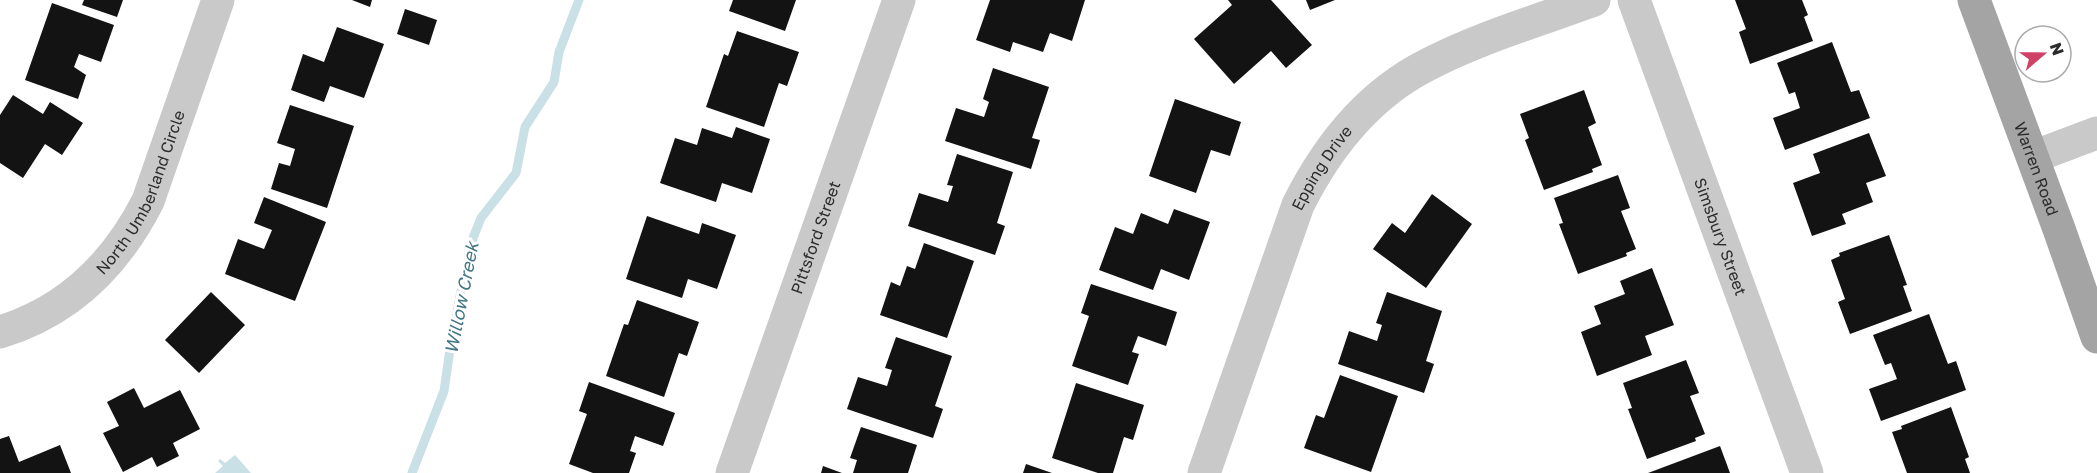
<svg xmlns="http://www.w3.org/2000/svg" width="2097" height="473" font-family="'Golos Text',sans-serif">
<rect width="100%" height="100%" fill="#fff"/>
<polygon fill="#c9e0e6" points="235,455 251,473 215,473 223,466 218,461 220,459 225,463"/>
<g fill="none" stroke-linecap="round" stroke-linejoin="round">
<polyline stroke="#c9e0e6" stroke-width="9" points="412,473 444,391 451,342 461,291 466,277 473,238 481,218 516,173 525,127 554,82 559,52 579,0"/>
</g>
<g fill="#131313">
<polygon points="84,0 123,0 117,17 82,5"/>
<polygon points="352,0 372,0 370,7"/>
<polygon points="733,0 796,0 785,31 729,11"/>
<polygon points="990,0 1085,0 1072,41 1050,33 1043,52 1013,42 1010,52 976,40"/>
<polygon points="1228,0 1271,0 1312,45 1286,68 1271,51 1234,84 1194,39 1232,5"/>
<polygon points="1306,0 1335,0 1310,10"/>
<polygon points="1735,0 1802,0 1808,15 1804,17 1813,41 1750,64 1739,32 1746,29"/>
<polygon points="52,3 114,25 101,62 79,54 74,67 86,75 78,99 25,80"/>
<polygon points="405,9 437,20 429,45 397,34"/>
<polygon points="337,27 384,44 364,98 330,86 324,102 291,90 303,54 324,62"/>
<polygon points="737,31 799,52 787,86 779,83 764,127 706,107 724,54 728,56"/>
<polygon points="1832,42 1851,92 1859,90 1870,118 1785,150 1773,118 1800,108 1795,92 1789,94 1777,63"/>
<polygon points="993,68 1049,87 1032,138 1040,140 1031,169 945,141 956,108 984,117 989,102 983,99"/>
<polygon points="1584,90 1596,123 1588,127 1602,165 1592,169 1593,172 1544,190 1525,140 1529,138 1520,114"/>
<polygon points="13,95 43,114 50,102 83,123 62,155 45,144 23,178 0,163 0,115"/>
<polygon points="1175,99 1241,122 1230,156 1211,150 1196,193 1149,176"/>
<polygon points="290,105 354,126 327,208 271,189 279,163 290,166 295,149 277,143"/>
<polygon points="736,127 770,139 752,193 722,183 716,202 660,183 675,138 697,145 702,128 732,138"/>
<polygon points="1869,133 1886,176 1866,183 1873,202 1842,214 1846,224 1812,236 1793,183 1820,173 1813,154"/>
<polygon points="957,154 1013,172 997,223 1005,226 995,255 908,226 919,193 948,202 953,186 947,185"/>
<polygon points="1618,175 1630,208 1621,211 1636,249 1626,253 1627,256 1578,274 1559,224 1563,223 1554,198"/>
<polygon points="1432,194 1472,224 1426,288 1373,249 1392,223 1405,233"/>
<polygon points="264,197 326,222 295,301 225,274 238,239 264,249 272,230 254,223"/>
<polygon points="1174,209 1210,222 1189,280 1161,269 1153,290 1099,270 1115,227 1133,234 1141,213 1168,224"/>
<polygon points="647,216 699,234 702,223 736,235 717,289 688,279 682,298 626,279"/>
<polygon points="1889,235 1907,285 1903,286 1912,311 1850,334 1838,302 1845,299 1831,260 1840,256 1839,253"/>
<polygon points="924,243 974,261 947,338 880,315 891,282 900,286 907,266 915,269"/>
<polygon points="1652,268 1674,325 1645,336 1652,355 1597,376 1581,332 1601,324 1594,306 1625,294 1620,281"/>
<polygon points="1091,284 1177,312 1166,346 1138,336 1132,352 1139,354 1128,385 1072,366 1089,316 1081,313"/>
<polygon points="211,292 245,325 199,373 165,340"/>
<polygon points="1387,292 1442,311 1426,361 1434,364 1424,393 1338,364 1349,331 1377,341 1382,325 1376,323"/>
<polygon points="637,300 699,322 687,356 679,353 664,397 606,376 624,324 628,325"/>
<polygon points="1929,314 1948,364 1956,361 1966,390 1881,421 1869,389 1897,379 1891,363 1885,365 1873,335"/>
<polygon points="896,337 952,356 935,406 943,409 933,438 847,409 858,377 887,386 892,370 885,368"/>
<polygon points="1686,360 1699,393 1690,396 1705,434 1695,438 1696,441 1647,459 1628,409 1632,408 1623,383"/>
<polygon points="1340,375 1398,396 1371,472 1304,448 1316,415 1324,418"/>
<polygon points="589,382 675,413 663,446 635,436 630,451 636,453 629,473 593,473 569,464 587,414 579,411"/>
<polygon points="1076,383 1144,405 1133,440 1124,437 1113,473 1098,473 1052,458"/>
<polygon points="134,388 144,408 180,390 200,429 173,443 179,456 157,467 152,457 123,472 103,433 119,426 107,402"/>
<polygon points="1951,407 1969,457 1965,459 1970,473 1907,473 1892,432 1902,429 1901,426"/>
<polygon points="861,427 917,445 908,473 853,473 857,460 850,458"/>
<polygon points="9,436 19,462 60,445 71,473 0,473 0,439"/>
<polygon points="1720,446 1730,473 1648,473"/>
<polygon points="1026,464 1052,473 1023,473"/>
<polygon points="823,466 842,473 821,473"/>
</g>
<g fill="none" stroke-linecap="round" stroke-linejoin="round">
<g stroke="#c9c9c9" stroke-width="33">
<path id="s1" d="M1634 0 1807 473"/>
<polyline points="2033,157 2097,133"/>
<path id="s2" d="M0 332C69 311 116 264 148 201L218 0"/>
<path id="s3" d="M732 473 899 0"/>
<path id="s4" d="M1204 473 1298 205C1327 147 1368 95 1427 65 1478 38 1540 20 1594 0"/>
</g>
<path stroke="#a4a4a4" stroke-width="33" id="s5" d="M1974 0 2059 229 2097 337"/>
</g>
<g text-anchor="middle" stroke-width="6" stroke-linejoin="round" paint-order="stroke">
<g font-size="16" fill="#2c2c2c" stroke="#fff">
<text dy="6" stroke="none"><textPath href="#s5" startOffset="180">Warren Road</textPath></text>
<text dy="6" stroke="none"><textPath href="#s4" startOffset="328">Epping Drive</textPath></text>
<text dy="6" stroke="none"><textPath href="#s2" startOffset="208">North Umberland Circle</textPath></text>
<text dy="6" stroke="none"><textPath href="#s1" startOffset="252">Simsbury Street</textPath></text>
<text dy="6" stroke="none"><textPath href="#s3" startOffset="250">Pittsford Street</textPath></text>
</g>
<g font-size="18" font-style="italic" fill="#447784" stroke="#fff">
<text transform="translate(462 298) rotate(-79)" y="6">Willow Creek</text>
</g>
</g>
<g transform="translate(2043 54) rotate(70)"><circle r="28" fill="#ffffff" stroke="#ababab" stroke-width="1.5"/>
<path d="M0-4.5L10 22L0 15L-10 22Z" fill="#cf4267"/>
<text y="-9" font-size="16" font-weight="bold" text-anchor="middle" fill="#2c2c2c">N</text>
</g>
</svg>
